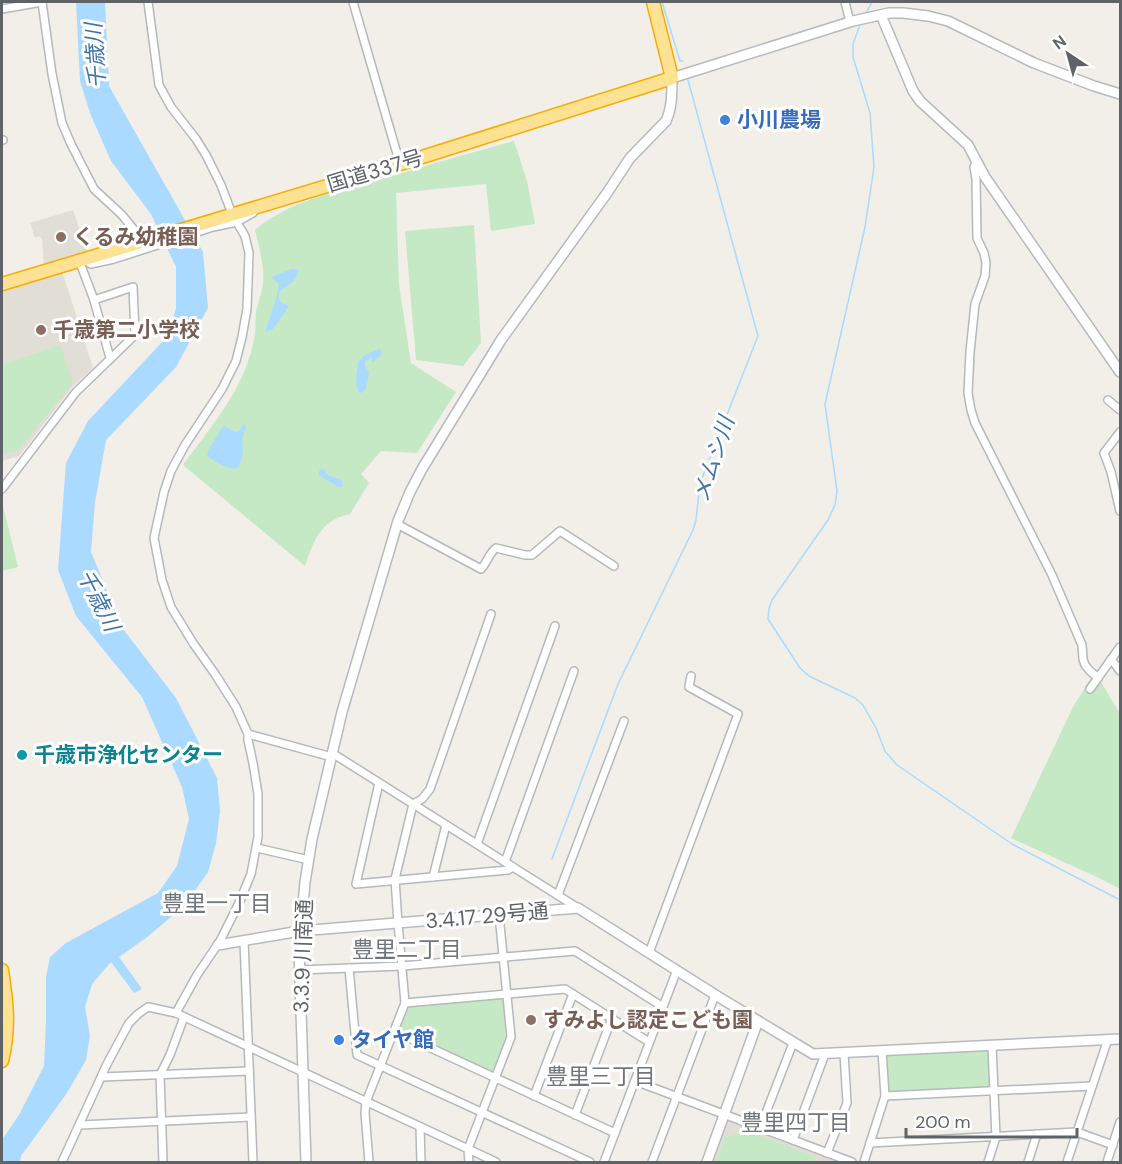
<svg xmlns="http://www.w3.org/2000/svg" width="1122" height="1164" font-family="'DM Sans','Noto Sans JP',sans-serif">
<rect width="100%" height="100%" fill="#f1efe8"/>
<g fill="#e1ded6">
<polygon points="73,210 87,251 44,265 42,239 39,236 35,238 30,223"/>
<polygon points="62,271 93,368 73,386 19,456 2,461 2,291"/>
<polygon points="726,1118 842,1162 713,1162"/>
</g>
<g fill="#c5e8c5">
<path d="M514 141 527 181 535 224 491 231 486 184 396 193 399 285 411 363 456 392 417 453 381 451 361 474 369 483 350 514C320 520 314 541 305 566L183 465C213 424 247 386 255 334 256 326 255 319 256 311 258 302 262 293 263 284 265 268 259 246 255 230 290 200 339 191 382 179 426 166 470 153 514 141Z"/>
<polygon points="474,225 481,343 463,366 416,360 405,231"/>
<polygon points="60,345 73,383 18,450 2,454 2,365"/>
<polygon points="2,502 18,567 2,571"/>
<polygon points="1092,676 1101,682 1120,714 1120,889 1097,877 1011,838 1073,707"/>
<polygon points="503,997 506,1039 493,1071 398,1029 407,1007"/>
<polygon points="988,1049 990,1087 888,1093 885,1055"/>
<polygon points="747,1131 816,1157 815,1162 716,1162 724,1138"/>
</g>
<g fill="#aadaff">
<polygon points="76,2 105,2 109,86 203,252 208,308 176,367 106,440 95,502 91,552 123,629 176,698 217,778 220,811 216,843 208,872 184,906 146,938 119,957 142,989 134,993 111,962 92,984 85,1007 90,1036 86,1060 67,1093 21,1156 20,1162 2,1162 2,1140 19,1115 44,1066 46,1021 46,977 50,957 66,943 158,893 177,866 189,819 182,787 142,697 76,616 58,570 66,463 88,421 166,338 176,309 176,267 151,214 111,161 90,113 80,81"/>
<path d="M292 269 299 270C296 281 289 285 280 291L278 299 282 303 289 306 273 329 265 332 276 300 279 284 271 277Z"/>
<path d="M379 349 380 350 382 354 374 362H372V357L365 361V366L369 372 366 389 363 392 360 393C353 385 358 372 358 362L365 355Z"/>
<path d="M244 424 246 427 242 440 243 450 242 457 239 467C229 472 218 462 209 458L207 454 210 447 222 428 224 426 233 431 238 432Z"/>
<polygon points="321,469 324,470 328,475 341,480 343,485 341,487 338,487 319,475 319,471"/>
</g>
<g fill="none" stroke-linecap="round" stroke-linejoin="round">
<g stroke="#aadaff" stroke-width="1.5">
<polyline points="662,2 680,61 683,61"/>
<polyline points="865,15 872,2"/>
<polyline points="861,22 853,44 853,57 870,113 874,167 865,227 825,404 837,491 835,505 828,520 772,600 769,609 768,619 800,668 809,676 855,698 863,705 876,728 885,751 897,765 1012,844 1120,900"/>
<polyline points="552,859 618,684 693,530 696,520 700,483 758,336 688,80"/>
</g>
<defs>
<g id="street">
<polyline points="42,2 52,74 62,123 71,144 94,189 122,215 139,236"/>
<polyline points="148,2 159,85 171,107 196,139 206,155 221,185 232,214 245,236 249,253 247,309 242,337 236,361 222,389 185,445 171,471 164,492 154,538 162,580 171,607 193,643 215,674 236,707 248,734 248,740 253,763 258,794 258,837 251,874 239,903 220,941 197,975 176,1013"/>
<polyline points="353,2 400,164"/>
<polyline points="845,2 850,22"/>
<polyline points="2,9 42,2"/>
<polyline points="2,140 3,140"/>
<polyline points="976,161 974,167 976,179 977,238 984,253 986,263 985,276 975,304 970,352 968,393 971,410 975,423 1052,575 1082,645 1083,659 1085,665 1090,671 1098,678"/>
<polyline points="79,260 94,300 110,358"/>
<polyline points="85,260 91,264 114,259 213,227 237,222 253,213"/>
<polyline points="1108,400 1120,410"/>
<polyline points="1120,432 1104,453 1111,472 1120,511"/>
<polyline points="2,489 76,392 135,335 133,287 94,300"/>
<path d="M397 524 481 569C487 563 489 553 496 548L525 555H532L560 531 614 566"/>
<polyline points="1111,659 1120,671"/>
<polyline points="1090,689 1120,647"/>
<polyline points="248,734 332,757"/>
<polyline points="332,753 578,908"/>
<polyline points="379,783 356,884 508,870 513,867"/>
<polyline points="477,844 555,626"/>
<polyline points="257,848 309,860"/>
<polyline points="505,862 574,671"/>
<polyline points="433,877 446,825"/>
<polyline points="558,895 624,721"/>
<polyline points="244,941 253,1162"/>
<polyline points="649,953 738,714 689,687 691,676"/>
<polyline points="349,968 357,1055 590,1162"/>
<polyline points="299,970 402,966 575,951 663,1007"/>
<polyline points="405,1003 565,989 649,1042"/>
<polyline points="394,1031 615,1133"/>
<polyline points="102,1077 249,1071"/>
<polyline points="635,1081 852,1162"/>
<polyline points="534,1096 573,994"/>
<polyline points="885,1096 1092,1086"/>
<polyline points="575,1115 612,1018"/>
<polyline points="80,1125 251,1117"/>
<polyline points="420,1127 421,1162"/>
<polyline points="760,1128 793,1043"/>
<polyline points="793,1140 825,1054"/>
<polyline points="870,1143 1077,1132 1113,1145"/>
<polyline points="827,1153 847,1103 844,1053"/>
<polyline points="62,1162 107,1064 129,1023 138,1014 148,1007 176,1013 496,1162"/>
<polyline points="163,1162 160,1075 170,1055 184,1017"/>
<polyline points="369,1162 365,1113 366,1102 405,1003 398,923 395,879 413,804 422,799 430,789 491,614"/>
<polyline points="469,1162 468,1149 511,1037 499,915"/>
<polyline points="604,1162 677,970"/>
<polyline points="652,1162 715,995"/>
<polyline points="864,1162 885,1096 882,1051"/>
<polyline points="988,1162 996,1137 992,1046"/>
<polyline points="1028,1162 1037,1134"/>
<polyline points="1067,1162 1108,1039"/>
<polyline points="1107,1162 1120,1122"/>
</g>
<g id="secondary">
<polyline points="881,15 913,91 920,101 968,145 985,177 1120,372"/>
<polyline points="218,945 300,931 578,908 722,999 813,1054 1120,1039"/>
<path d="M306 1162 299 951 305 882 312 839 342 712 398 521 410 492 422 469 501 340 607 193 630 158 666 121C672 108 672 93 672 78L853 21 889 13H903L928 16 948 21 1034 63 1094 86 1120 94"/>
<polyline points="707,1162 758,1021"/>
</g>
<g id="highway">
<polyline points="2,284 400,164 672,78 653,2"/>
<path d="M2 970C7 1004 10 1027 2 1061"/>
</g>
</defs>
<use href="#street" stroke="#b5b8bc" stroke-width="10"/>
<use href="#secondary" stroke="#b6babf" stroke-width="12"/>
<use href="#highway" stroke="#f9ab00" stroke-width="15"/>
<use href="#street" stroke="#fff" stroke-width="7"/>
<use href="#secondary" stroke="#fff" stroke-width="9"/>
<use href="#highway" stroke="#fde293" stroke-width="12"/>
</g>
<g fill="#3f7fe0" stroke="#fff" stroke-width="2">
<circle cx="725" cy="120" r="6"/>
<circle cx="339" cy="1040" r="6"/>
</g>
<g fill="#8d6e63" stroke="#fff" stroke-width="2">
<circle cx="61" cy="237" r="6"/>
<circle cx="41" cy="330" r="6"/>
<circle cx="531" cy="1020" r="6"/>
</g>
<circle fill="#0f9aa8" stroke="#fff" stroke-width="2" cx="22" cy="755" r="6"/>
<g text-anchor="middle" stroke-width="6" stroke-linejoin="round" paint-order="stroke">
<g font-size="21" font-weight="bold" fill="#366cbe" stroke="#fff" text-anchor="start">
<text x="737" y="127">小川農場</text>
<text x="351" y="1047">タイヤ館</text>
</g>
<g font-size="21" fill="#5f6368" stroke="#fff">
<text transform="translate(375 171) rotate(-17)" y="7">国道337号</text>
<text transform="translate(487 916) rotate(-5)" y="7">3.4.17 29号通</text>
<text transform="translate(303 956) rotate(-88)" y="7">3.3.9 川南通</text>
</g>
<g font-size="21" font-weight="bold" fill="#785e54" stroke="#fff" text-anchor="start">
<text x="73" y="244">くるみ幼稚園</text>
<text x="53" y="337">千歳第二小学校</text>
<text x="543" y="1027">すみよし認定こども園</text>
</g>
<g font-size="21" font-weight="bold" fill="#0d838f" stroke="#fff" text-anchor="start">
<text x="34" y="762">千歳市浄化センター</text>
</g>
<g font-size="22" font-style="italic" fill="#4174aa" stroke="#fff">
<text transform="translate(95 56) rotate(-94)" y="8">千歳川</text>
<text transform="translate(713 459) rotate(-72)" y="8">メムシ川</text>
<text transform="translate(99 600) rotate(63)" y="8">千歳川</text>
</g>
<g font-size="22" fill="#70757a" stroke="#fff">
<text x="217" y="911">豊里一丁目</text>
<text x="407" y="957">豊里二丁目</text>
<text x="601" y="1084">豊里三丁目</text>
<text x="796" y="1130">豊里四丁目</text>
</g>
</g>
<rect width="1122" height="1164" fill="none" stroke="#5f6368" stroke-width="6"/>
<g transform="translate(1068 54) rotate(324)" stroke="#ffffff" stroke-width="4.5" paint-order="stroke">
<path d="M0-4.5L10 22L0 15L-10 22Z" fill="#5f6368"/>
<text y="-9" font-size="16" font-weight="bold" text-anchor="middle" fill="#5f6368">N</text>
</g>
<path d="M906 1128v9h171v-9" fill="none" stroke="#5f6368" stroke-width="3"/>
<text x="915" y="1128" font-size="18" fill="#5f6368" stroke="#ffffff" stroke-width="4.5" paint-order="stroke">200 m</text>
</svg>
